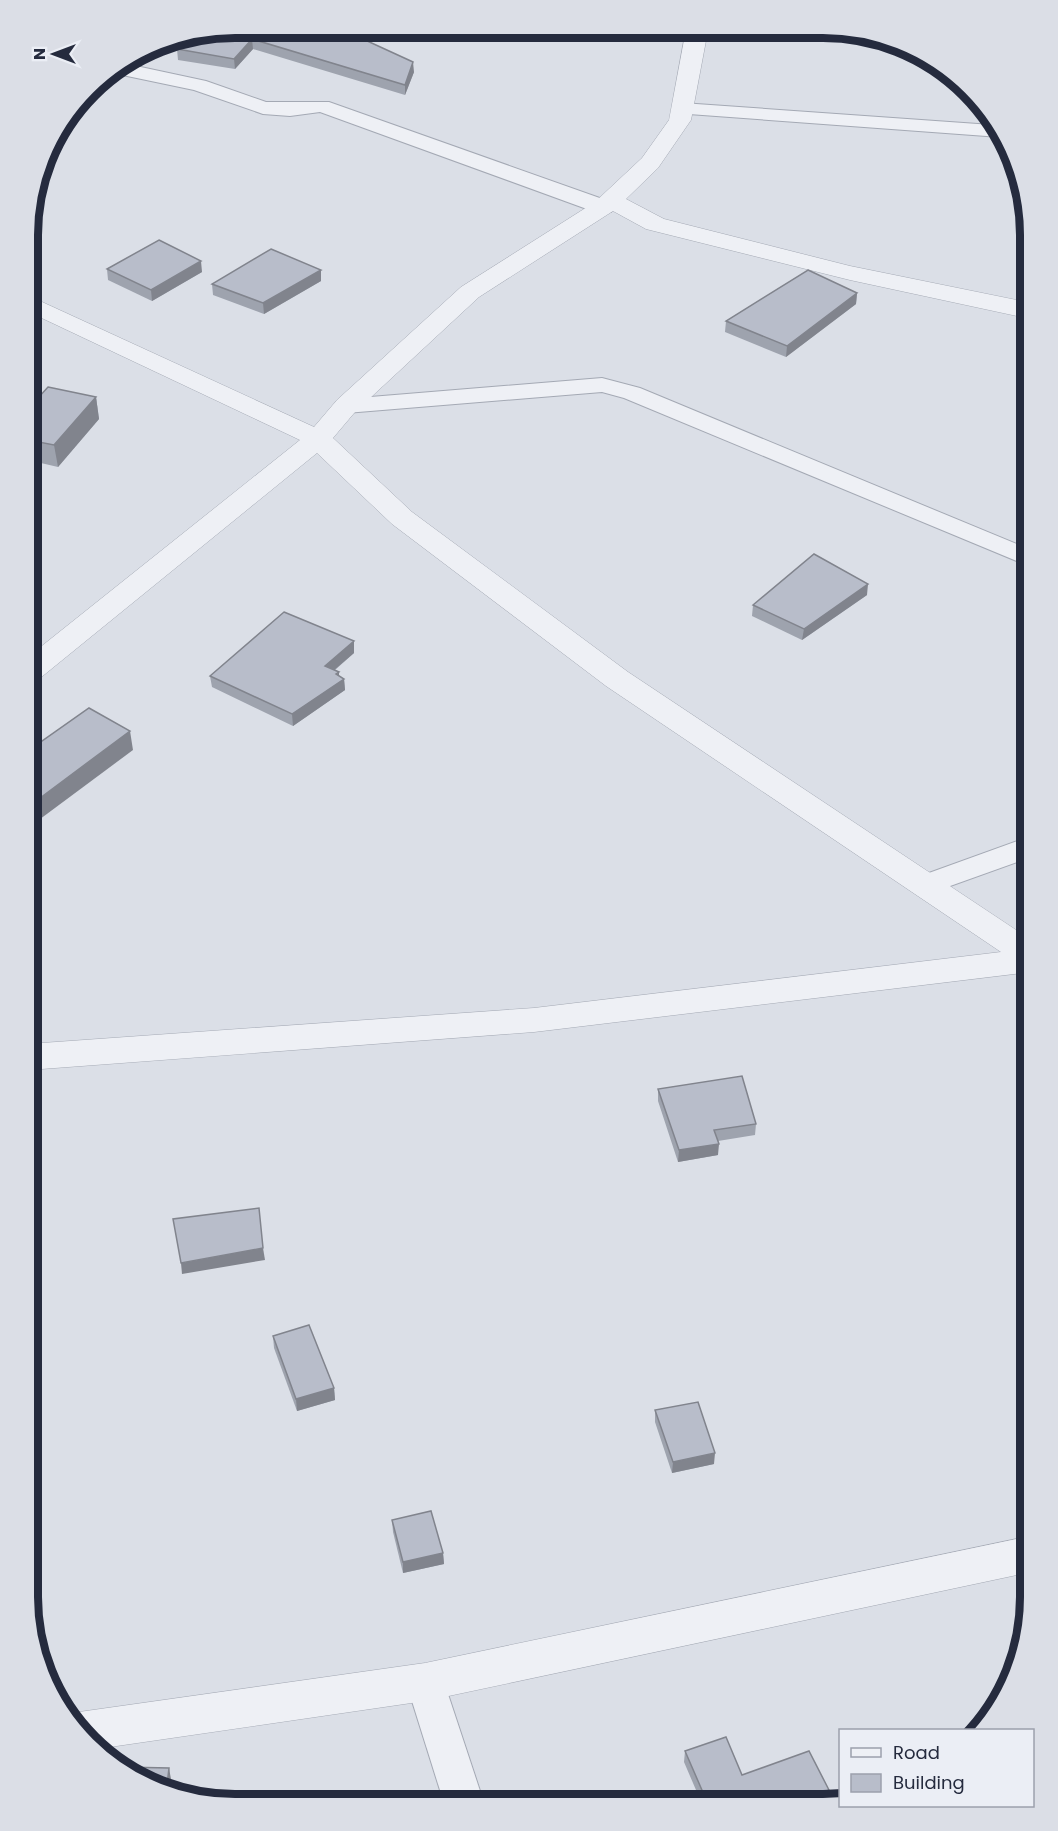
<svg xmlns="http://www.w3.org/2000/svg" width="1058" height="1831" font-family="Poppins,sans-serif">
<rect width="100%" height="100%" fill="#dbdfe7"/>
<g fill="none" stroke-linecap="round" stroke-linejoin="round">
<defs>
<g id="lane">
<polygon points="122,63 206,81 266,102 329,102 611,202 614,207 611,212 595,212 320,112 290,116 263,114 194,90 108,72"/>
<polygon points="682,103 992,125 1000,137 675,113 672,109 675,105"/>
<polygon points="602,378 640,388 1031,550 1031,567 624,398 602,392 346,413 337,411 334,406 337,401 346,399"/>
<polygon points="1031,836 1031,857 925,895 915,892 910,885 915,878"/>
<polygon points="425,1664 439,1670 444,1682 484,1803 444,1803 406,1682 411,1670"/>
</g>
<g id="street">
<polygon points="686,30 708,30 691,120 658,168 626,199 664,219 850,266 1031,303 1031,319 850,280 646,229 613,211 479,297 355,412 333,438 412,512 628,672 1031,940 1031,972 534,1032 28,1070 28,1044 534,1008 1001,952 606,686 392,524 317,453 39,679 28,681 28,657 300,440 29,312 29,296 314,427 337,400 461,287 595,202 642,158 669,120"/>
<polygon points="1031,1536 1031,1572 425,1701 96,1749 66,1717 79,1712 425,1663"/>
</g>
</defs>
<use href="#lane" stroke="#a4a9b4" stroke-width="2"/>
<use href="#street" stroke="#a4a9b4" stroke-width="1"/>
<use href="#lane" fill="#eef0f5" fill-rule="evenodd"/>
<use href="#street" fill="#eef0f5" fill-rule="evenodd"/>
</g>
<g fill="#9ea3ae">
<polygon points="234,27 414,72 405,95 253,49 235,69 178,60 177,49"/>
<polygon points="957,77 960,78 963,82 957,81"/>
<polygon points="107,269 202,272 152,301 108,280"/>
<polygon points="321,281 264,314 213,295 212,284"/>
<polygon points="857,293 856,304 786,357 725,332 726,321"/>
<polygon points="96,397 99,419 58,467 28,460 28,409"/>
<polygon points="867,595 802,640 752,616 753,605"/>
<polygon points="354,641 354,653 335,670 339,672 339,676 344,679 345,690 293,726 212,687 210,676"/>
<polygon points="658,1089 756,1124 755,1135 718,1141 718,1155 678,1162 658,1101"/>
<polygon points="273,1336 334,1388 335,1400 297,1411 274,1348"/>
<polygon points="655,1410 714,1464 672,1473 655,1422"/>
<polygon points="392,1520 443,1553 444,1564 403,1573 393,1532"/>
<polygon points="685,1751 742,1775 827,1801 817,1804 702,1804 684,1762"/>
</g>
<g fill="#81848d">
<polygon points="252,39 253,49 235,69 234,59"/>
<polygon points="413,62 414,72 405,95 405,85"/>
<polygon points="201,261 202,272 152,301 151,290"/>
<polygon points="321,270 321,281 264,314 263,303"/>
<polygon points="857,293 856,304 786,357 787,346"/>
<polygon points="96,397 99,419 58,467 54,445"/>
<polygon points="868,584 867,595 802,640 804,629"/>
<polygon points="354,641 354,653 326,677 325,666"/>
<polygon points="339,672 339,682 344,679 345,690 293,726 292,714"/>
<polygon points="130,731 133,750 28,828 28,807"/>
<polygon points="719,1144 718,1155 678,1162 679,1150"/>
<polygon points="263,1248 265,1260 182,1274 181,1263"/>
<polygon points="334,1388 335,1400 297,1411 296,1399"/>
<polygon points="715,1453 714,1464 672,1473 673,1462"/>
<polygon points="443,1553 444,1564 403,1573 403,1562"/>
<polygon points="169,1768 171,1779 170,1787 167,1785"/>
<polygon points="829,1790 827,1801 817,1804 789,1804"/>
</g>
<g fill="#b8bdca" stroke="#81848d" stroke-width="1.5">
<polygon points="234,27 339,28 413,62 405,85 252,39 234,59 177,49 186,37"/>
<polygon points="159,240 201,261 151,290 107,269"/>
<polygon points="271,249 321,270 263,303 212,284"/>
<polygon points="808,270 857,293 787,346 726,321"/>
<polygon points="48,387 96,397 54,445 28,440 28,409"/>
<polygon points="814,554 868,584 804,629 753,605"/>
<polygon points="284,612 354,641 325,666 339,672 336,674 344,679 292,714 210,676"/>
<polygon points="89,708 130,731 28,807 28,751"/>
<polygon points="742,1076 756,1124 714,1130 719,1144 679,1150 658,1089"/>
<polygon points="259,1208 263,1248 181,1263 173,1219"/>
<polygon points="309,1325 334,1388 296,1399 273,1336"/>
<polygon points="698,1402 715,1453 673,1462 655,1410"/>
<polygon points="431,1511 443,1553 403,1562 392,1520"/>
<polygon points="726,1737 742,1775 809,1751 829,1790 789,1804 708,1804 685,1751"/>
<polygon points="122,1767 169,1768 167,1785"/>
</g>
<path d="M0 0H1058V1831H0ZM235 38H823A197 197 0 0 1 1020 235V1597A197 197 0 0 1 823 1794H235A197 197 0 0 1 38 1597V235A197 197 0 0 1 235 38Z" fill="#dbdee6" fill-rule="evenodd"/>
<path fill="none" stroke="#252b3e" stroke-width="8" d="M235 38H823A197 197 0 0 1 1020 235V1597A197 197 0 0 1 823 1794H235A197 197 0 0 1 38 1597V235A197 197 0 0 1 235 38Z"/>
<rect x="839" y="1729" width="195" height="78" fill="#ebeef5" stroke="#9ca0ac" stroke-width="1.5"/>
<rect x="851" y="1748" width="30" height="9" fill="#eef0f5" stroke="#9ca0ac" stroke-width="1.5"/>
<text x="893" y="1759" font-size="18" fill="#252b3e">Road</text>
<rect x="851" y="1774" width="30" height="18" fill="#b8bdca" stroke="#9ca0ac" stroke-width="1.5"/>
<text x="893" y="1789" font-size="18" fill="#252b3e">Building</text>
<g transform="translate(54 54) rotate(270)" stroke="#ebeef5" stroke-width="4.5" paint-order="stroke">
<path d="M0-4.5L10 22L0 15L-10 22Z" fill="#252b3e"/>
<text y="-9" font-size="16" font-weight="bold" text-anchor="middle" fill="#252b3e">N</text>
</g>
</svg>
